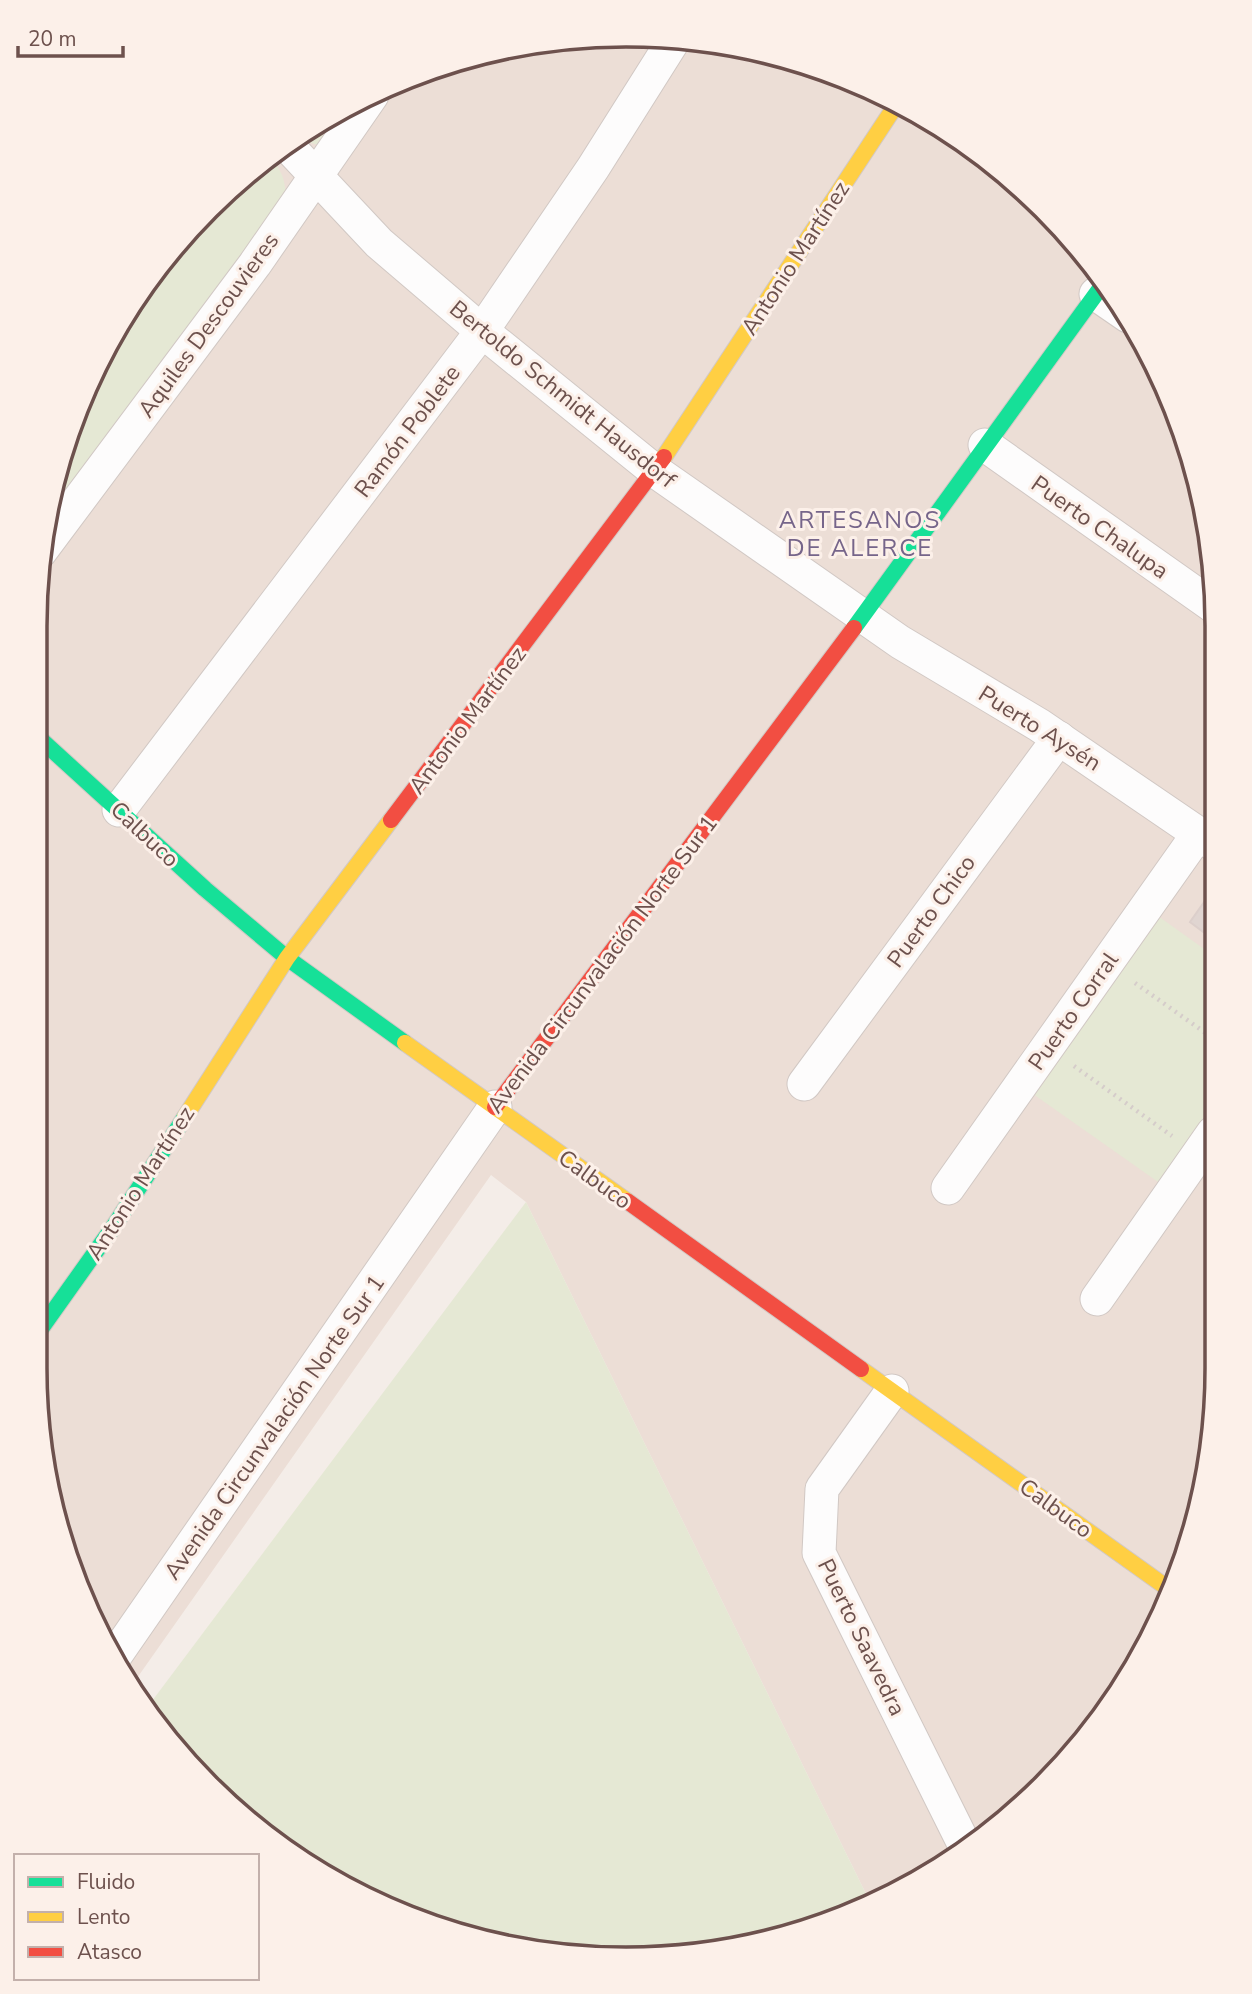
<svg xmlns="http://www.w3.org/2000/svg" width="1252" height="1994" font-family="'Nunito Sans',sans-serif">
<rect width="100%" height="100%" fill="#f4ede8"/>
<polygon fill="#ecded6" points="665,36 779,55 888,96 986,157 1071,237 1138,331 1197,473 1216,587 1212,1445 1172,1594 1095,1728 954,1860 868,1898 526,1202 491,1175 130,1688 66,1558 35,1368 40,549 80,400 157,266 237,181 331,114 436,66 549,40"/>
<g fill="#e5e8d4">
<polygon points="359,101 319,145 311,143 301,135 331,114"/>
<path d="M270 157C282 170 285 180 286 197L49 517 80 400 157 266 237 181Z"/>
<polygon points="1158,916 1214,956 1213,1109 1161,1184 1033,1094"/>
<polygon points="526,1202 868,1898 779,1939 626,1959 436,1927 266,1837 146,1709"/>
</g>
<polygon fill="#e0d5d1" stroke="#dccfcb" stroke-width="2" points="1207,898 1214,903 1214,940 1190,922"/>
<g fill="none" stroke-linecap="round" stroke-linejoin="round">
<defs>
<g id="street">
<polyline points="287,145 379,243 482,331 655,471 900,642 1039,725 1215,845"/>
<polyline points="1096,294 1128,316"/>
<polyline points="985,445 1216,608"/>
<polyline points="40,552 255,264 372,95"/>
<polyline points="119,810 482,331 593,168 675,38"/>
<polyline points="804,1084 1059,738"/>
<polyline points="948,1188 1198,834"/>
<polyline points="1097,1299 1213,1133"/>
<polyline points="892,1391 822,1489 819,1553 966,1848"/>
<polyline points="115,1656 495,1107"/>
</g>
<g id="fast">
<polyline points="854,628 1104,283"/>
<polyline points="39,738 205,889 287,958 405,1043"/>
<polyline points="35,1337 114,1226 185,1117"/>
</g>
<g id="slow">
<polyline points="664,457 898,102"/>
<polyline points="405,1043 627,1201"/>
<polyline points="185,1117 287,958 391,820"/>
<polyline points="861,1369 1173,1592"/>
</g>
<g id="jam">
<polyline points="391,820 664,457"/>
<polyline points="495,1107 854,628"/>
<polyline points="627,1201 861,1369"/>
</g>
</defs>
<use href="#street" stroke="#d1c8c4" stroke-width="35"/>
<use href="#fast" stroke="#d2c9c5" stroke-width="18"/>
<use href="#slow" stroke="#d2c9c5" stroke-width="18"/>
<use href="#jam" stroke="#d2c9c5" stroke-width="18"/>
<g stroke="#d5ccca" stroke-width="4.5" stroke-dasharray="2 5" stroke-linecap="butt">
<polyline points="1135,983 1214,1039"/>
<polyline points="1074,1066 1172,1136"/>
</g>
<use href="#street" stroke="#fdfcfc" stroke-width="33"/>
<use href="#fast" stroke="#16e098" stroke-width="16"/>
<use href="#slow" stroke="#ffcf43" stroke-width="16"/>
<use href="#jam" stroke="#f24e42" stroke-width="16"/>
</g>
<g text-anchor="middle" stroke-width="6" stroke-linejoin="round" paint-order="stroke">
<g font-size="23" fill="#6d514d" stroke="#fcf0e9">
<text transform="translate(795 258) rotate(-57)" y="8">Antonio Martínez</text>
<text transform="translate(208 325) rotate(-54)" y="8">Aquiles Descouvieres</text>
<text transform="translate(563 394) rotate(39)" y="8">Bertoldo Schmidt Hausdorf</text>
<text transform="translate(407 431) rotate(-53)" y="8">Ramón Poblete</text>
<text transform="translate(1100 527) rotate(35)" y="8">Puerto Chalupa</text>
<text transform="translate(467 720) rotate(-53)" y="8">Antonio Martínez</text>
<text transform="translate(1040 728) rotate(32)" y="8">Puerto Aysén</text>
<text transform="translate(145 834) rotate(43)" y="8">Calbuco</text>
<text transform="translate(931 911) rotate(-54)" y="8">Puerto Chico</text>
<text transform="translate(602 964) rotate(-53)" y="8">Avenida Circunvalación Norte Sur 1</text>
<text transform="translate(1073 1011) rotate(-55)" y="8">Puerto Corral</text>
<text transform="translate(595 1179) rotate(36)" y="8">Calbuco</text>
<text transform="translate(140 1183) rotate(-57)" y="8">Antonio Martínez</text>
<text transform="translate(274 1427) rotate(-55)" y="8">Avenida Circunvalación Norte Sur 1</text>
<text transform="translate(1056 1508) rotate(36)" y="8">Calbuco</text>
<text transform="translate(862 1637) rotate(64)" y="8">Puerto Saavedra</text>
</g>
<g font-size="24" letter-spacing="2" fill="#76658a" stroke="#fcf0e9">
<text x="860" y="528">ARTESANOS<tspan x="860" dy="28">DE ALERCE</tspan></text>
</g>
</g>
<path d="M0 0H1252V1994H0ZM626 47H626A579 579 0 0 1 1205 626V1368A579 579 0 0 1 626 1947H626A579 579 0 0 1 47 1368V626A579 579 0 0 1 626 47Z" fill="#fcf0e9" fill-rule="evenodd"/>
<path fill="none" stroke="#6d514d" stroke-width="3.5" d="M626 47H626A579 579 0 0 1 1205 626V1368A579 579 0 0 1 626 1947H626A579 579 0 0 1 47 1368V626A579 579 0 0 1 626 47Z"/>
<rect x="14" y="1854" width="245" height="126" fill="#fcf0e9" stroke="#c3b0ab" stroke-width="2"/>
<rect x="28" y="1877" width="35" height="10" fill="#16e098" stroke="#c3b0ab" stroke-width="2"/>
<text x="77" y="1889" font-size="21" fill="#6d514d">Fluido</text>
<rect x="28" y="1912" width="35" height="10" fill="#ffcf43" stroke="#c3b0ab" stroke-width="2"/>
<text x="77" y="1924" font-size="21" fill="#6d514d">Lento</text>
<rect x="28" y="1947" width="35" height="10" fill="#f24e42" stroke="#c3b0ab" stroke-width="2"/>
<text x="77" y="1959" font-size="21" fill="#6d514d">Atasco</text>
<path d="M18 46v10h105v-10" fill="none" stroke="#6d514d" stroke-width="3.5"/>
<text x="28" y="46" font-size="21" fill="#6d514d" stroke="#fcf0e9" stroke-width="5" paint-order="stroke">20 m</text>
</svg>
